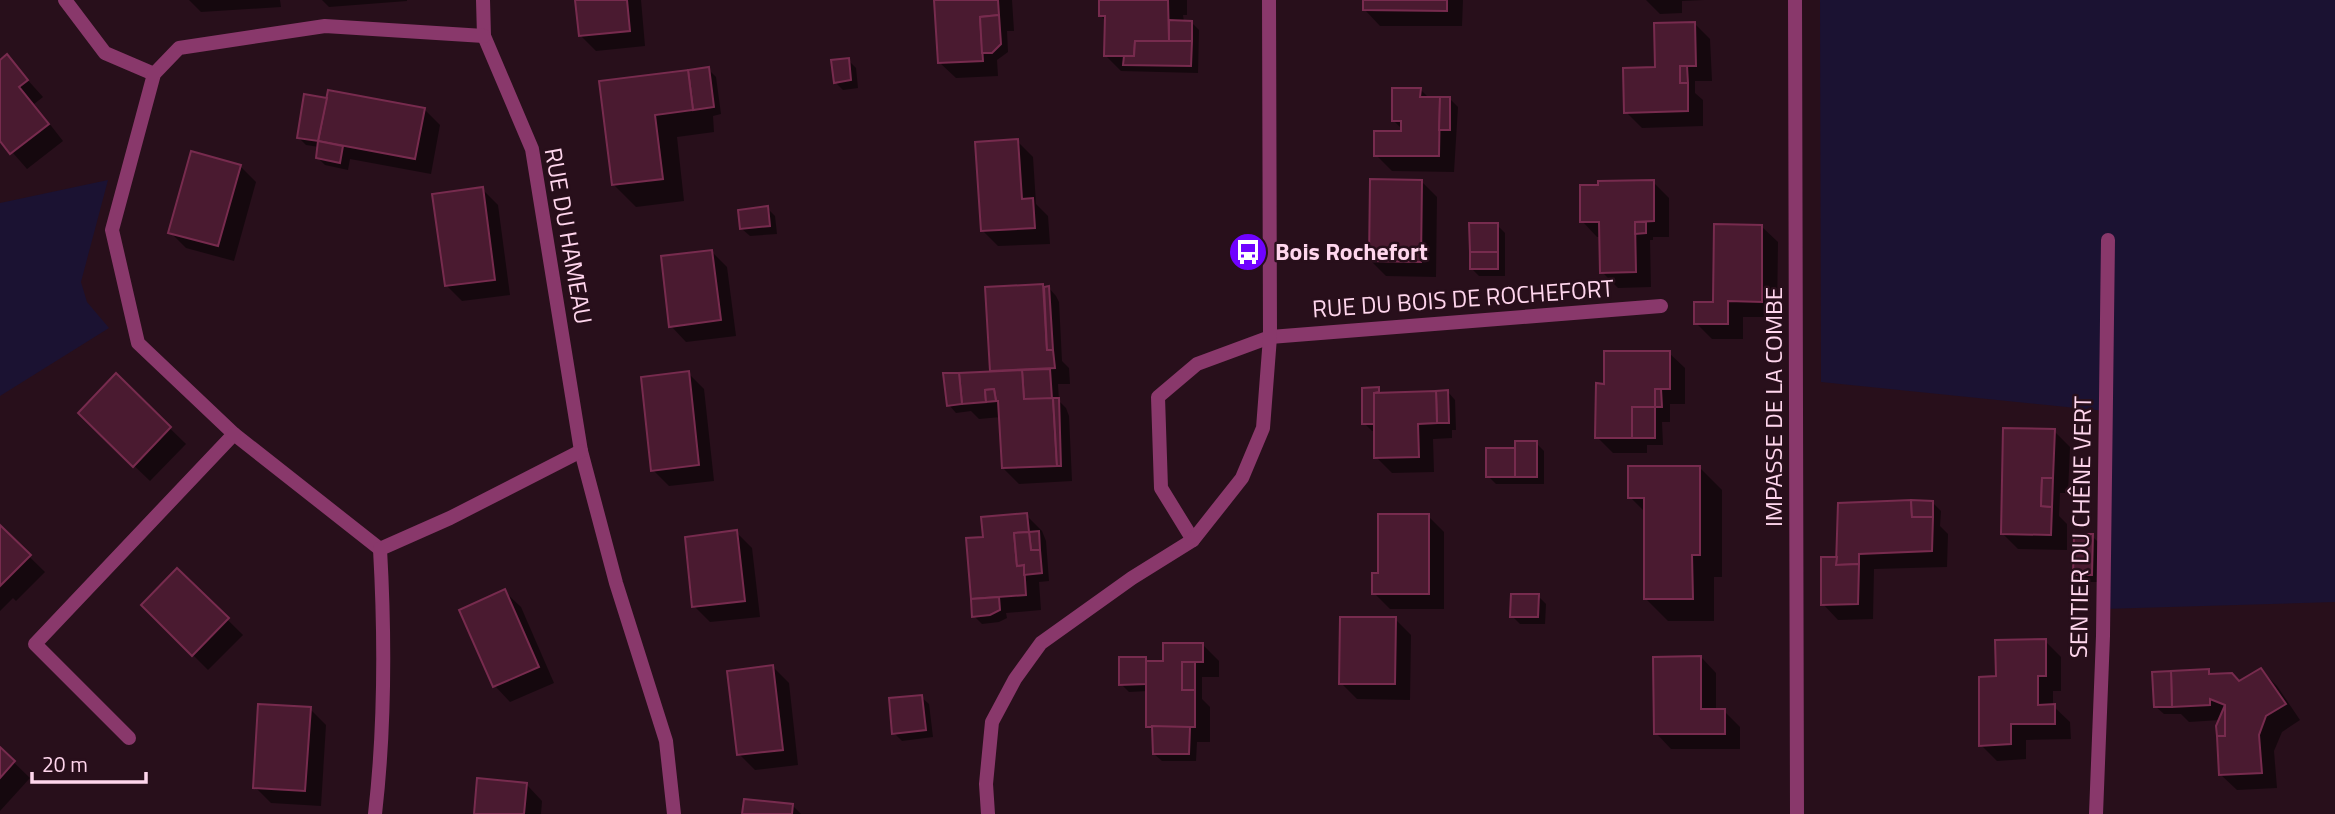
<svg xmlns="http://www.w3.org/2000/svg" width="2335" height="814" font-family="'Titillium Web',sans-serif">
<rect width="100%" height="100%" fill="#280f1b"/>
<g fill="#1b1232">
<polygon points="1820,0 2335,0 2335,602 2103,609 2106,411 1821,382"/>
<polygon points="108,180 81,282 87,302 109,328 0,396 0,203"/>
</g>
<g fill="#0007">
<polygon points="189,0 280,0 281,7 201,12"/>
<polygon points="322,0 407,0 407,1 329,7"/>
<polygon points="577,0 641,0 645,46 596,51 581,36"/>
<polygon points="936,0 1012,0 1014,31 1007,31 1008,52 997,60 998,76 956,78 940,63"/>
<polygon points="1100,0 1187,0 1187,15 1183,15 1184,22 1191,22 1199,30 1198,73 1121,71 1106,56 1106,21 1100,15"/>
<polygon points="1365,0 1463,0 1462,26 1380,26 1365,10"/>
<polygon points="1646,0 1704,0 1682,1 1682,13 1660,14"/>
<polygon points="1694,23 1710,39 1712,81 1695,81 1695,93 1703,100 1703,126 1642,128 1626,112"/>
<polygon points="7,57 43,97 34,104 63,141 27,169 0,138 0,62"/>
<polygon points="848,60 856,68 858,88 843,90 835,82"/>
<polygon points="708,69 716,77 721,114 713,116 714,132 677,137 684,201 636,207 614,185 601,82"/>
<polygon points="1420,89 1429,98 1450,99 1458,107 1454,172 1392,171 1376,155 1405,132 1393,120"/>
<polygon points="424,109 440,125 431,174 350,159 348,170 325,165 318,158 319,147 306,145 298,137"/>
<polygon points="1017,141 1033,157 1036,204 1048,216 1050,244 998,246 982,230"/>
<polygon points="240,166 256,182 234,261 186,248 170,232"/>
<polygon points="1421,181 1437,197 1436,277 1386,276 1370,260"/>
<polygon points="1653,182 1669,198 1669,237 1653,237 1653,240 1650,240 1651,287 1618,288 1602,272 1601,237 1597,237 1582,221"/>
<polygon points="482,189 498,205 510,295 462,301 447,286"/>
<polygon points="767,208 775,216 777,234 750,236 742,229"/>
<polygon points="1497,225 1505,233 1505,276 1479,276 1471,268"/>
<polygon points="1762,227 1778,242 1777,317 1743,317 1743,339 1712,339 1696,323 1715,304"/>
<polygon points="711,251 727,267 736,336 686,342 671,326"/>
<polygon points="1043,286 1049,288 1056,296 1059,302 1062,361 1069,368 1070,384 1058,384 1059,401 1066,408 1069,416 1072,481 1019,484 1003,468 1001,417 979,419 971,411 956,413 949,405 991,373 986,289"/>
<polygon points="1669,353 1685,368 1685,404 1670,404 1670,422 1662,422 1663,445 1647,445 1647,453 1613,453 1597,437 1605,385"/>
<polygon points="688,373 704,389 714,481 669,486 653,470"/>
<polygon points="116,376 186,444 150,481 96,429"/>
<polygon points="1378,389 1383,394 1448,392 1455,400 1456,430 1452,430 1452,438 1433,439 1434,472 1392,473 1376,457 1376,431 1372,431 1364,423 1363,390"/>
<polygon points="2054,431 2070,447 2068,493 2060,493 2059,516 2067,524 2067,550 2018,549 2002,533"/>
<polygon points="1536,443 1544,451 1544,484 1496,484 1488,476 1517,449"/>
<polygon points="1699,467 1722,490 1722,577 1714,577 1714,621 1668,621 1646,599 1646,513 1630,497"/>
<polygon points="1933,503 1941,511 1940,526 1948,534 1947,567 1874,569 1873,619 1838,620 1823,604 1838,558"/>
<polygon points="1026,515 1042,531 1046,541 1049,581 1039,582 1041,610 1006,613 1007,618 999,622 982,624 974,616 968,540 985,539"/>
<polygon points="1428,516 1444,532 1444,609 1390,609 1374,593 1380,575"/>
<polygon points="0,528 45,572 16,601 13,598 0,611"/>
<polygon points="736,532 752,548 760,617 710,622 694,606"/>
<polygon points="2092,536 2100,544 2099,582 2082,582 2074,575"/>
<polygon points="177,570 243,635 208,670 143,605"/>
<polygon points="505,592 521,607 554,683 510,702 495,686 461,611"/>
<polygon points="1538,596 1546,604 1545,624 1520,624 1512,616"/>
<polygon points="1395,619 1411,635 1410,700 1357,699 1341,683"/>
<polygon points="2045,641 2061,657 2061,691 2053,691 2053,706 2070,722 2071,739 2026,740 2026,759 1997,761 1981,745 1998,678"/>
<polygon points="1203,645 1219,661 1219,677 1202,677 1202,699 1210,707 1210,742 1197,742 1196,761 1162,761 1154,754 1154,732 1148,726 1148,691 1129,692 1121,684 1146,659 1149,663 1165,662"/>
<polygon points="1701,657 1716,673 1716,711 1724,711 1740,727 1740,749 1671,749 1656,733"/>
<polygon points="773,667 789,683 798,765 755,770 739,754"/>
<polygon points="2261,670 2277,686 2300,720 2282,732 2274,751 2277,788 2237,790 2221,775 2220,720 2189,722 2181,714 2164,714 2156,707 2208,671 2213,676 2239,683"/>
<polygon points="921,697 929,704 933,737 902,741 894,733"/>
<polygon points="310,709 326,725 321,806 271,803 255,787"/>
<polygon points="0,749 30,778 0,811"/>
<polygon points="527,785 542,801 541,814 475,814"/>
<polygon points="792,805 801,814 744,814"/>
</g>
<g fill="#4a1a30" stroke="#772b4e" stroke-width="2">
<polygon points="575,0 627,0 630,31 579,36"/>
<polygon points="934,0 998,0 999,15 980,17 983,61 938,63"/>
<polygon points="1099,0 1168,0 1169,41 1135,41 1134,56 1104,56 1105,16 1099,16"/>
<polygon points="1363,0 1447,0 1447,11 1363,10"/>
<polygon points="999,15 1001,44 992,53 982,53 980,17"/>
<polygon points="1169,20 1192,21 1192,41 1169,41"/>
<polygon points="1695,22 1696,66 1680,66 1680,83 1688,83 1688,111 1624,113 1623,68 1655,67 1654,23"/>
<polygon points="1135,41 1192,41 1191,66 1123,65 1124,56 1134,56"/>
<polygon points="7,54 28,80 19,87 49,124 10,154 0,141 0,60"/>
<polygon points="849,58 851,80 834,83 831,60"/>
<polygon points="1680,66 1687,66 1688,83 1680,83"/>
<polygon points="709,67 714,107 693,110 688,70"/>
<polygon points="688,70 693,110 655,115 663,179 612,185 599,81"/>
<polygon points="1392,88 1421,88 1420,97 1440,97 1439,156 1374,156 1374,131 1401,131 1401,121 1392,121"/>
<polygon points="328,90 425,108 415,159 318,141"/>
<polygon points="304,94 327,98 318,141 297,138"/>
<polygon points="1440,97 1450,97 1450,130 1439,130"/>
<polygon points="1018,139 1022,199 1033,198 1035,228 981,231 975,142"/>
<polygon points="318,141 343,146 340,163 316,158"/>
<polygon points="191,151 241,165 218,246 168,233"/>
<polygon points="1370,179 1422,180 1421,262 1369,261"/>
<polygon points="1654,180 1654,221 1635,222 1636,272 1600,273 1599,222 1580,222 1580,185 1598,185 1598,181"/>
<polygon points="483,187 495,280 445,286 432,194"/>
<polygon points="768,206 770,226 740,229 738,210"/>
<polygon points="1635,222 1646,222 1646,233 1635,234"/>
<polygon points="1469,223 1498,223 1498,252 1470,252"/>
<polygon points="1714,224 1762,225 1762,302 1728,301 1728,324 1694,324 1694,302 1713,302"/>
<polygon points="712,250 721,320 669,327 661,256"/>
<rect x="1470" y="252" width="28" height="17"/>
<polygon points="1043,284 1047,350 1053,350 1055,368 990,371 985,287"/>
<polygon points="1049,286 1053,350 1047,350 1044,287"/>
<polygon points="1604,351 1670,351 1670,389 1655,389 1655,407 1632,407 1632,438 1595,438 1596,383 1604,384"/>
<polygon points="1050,369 1052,399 1024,399 1022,370"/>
<polygon points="1022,370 1024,399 1053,398 1057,466 1002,468 998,401 996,401 994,389 985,390 986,402 962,404 959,373"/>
<polygon points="689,371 699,465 651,471 641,377"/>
<polygon points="116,373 171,427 133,467 78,413"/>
<polygon points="943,373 959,373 962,404 947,406"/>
<polygon points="1379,387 1379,392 1374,393 1374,424 1362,424 1362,388"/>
<polygon points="994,389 996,401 986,402 985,390"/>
<polygon points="1655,389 1661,389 1662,407 1655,407"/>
<polygon points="1448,390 1449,423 1437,423 1436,391"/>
<polygon points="1436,391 1437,423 1418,424 1419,457 1374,458 1374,393"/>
<polygon points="1053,398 1059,398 1061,466 1057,466"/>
<rect x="1632" y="407" width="23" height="31"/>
<polygon points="2003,428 2055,429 2053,478 2042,478 2041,506 2052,507 2051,535 2001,534"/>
<rect x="1515" y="441" width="22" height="36"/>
<rect x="1486" y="448" width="29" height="29"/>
<polygon points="1628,466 1700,466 1700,555 1692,555 1693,599 1644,599 1644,498 1628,498"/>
<polygon points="2042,478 2053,478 2052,507 2041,506"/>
<polygon points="1911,500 1912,517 1933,517 1932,551 1859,554 1859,564 1836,565 1838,503"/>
<polygon points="1911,500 1933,501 1933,517 1912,517"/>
<polygon points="1027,513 1029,532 1014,533 1017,566 1024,565 1026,595 971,599 966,538 983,537 981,517"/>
<polygon points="1378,514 1429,514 1429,594 1372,594 1372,573 1378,573"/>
<polygon points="0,525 31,555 0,586"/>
<polygon points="737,530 745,601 692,607 685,537"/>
<polygon points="1039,531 1040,550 1031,550 1029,532"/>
<polygon points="1029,532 1031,550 1040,550 1042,573 1024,575 1024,565 1017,566 1014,533"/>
<polygon points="2074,534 2093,534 2092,575 2073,575"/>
<polygon points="1821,557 1837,557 1836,565 1859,564 1858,604 1821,605"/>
<polygon points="177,568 229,618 192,656 141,605"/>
<polygon points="505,589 539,667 493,687 459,610"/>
<polygon points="1511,594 1539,594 1538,617 1510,617"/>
<polygon points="999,597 1000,610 990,615 972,617 971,599"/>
<polygon points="1340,617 1396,617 1395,684 1339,684"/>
<polygon points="2046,639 2046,676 2038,676 2038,705 2055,704 2055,724 2011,724 2011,744 1979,746 1979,677 1996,676 1995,640"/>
<polygon points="1163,643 1203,643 1203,662 1182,662 1182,690 1195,690 1195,727 1146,727 1146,661 1163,661"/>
<polygon points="1701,656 1701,709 1725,709 1725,734 1654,734 1653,657"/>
<polygon points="1119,657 1146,657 1146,684 1119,685"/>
<rect x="1182" y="662" width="13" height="28"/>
<polygon points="773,665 783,750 737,755 727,671"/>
<polygon points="2261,668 2286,704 2266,716 2259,735 2262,773 2219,775 2217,736 2225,736 2225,705 2210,699 2210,705 2172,707 2171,671 2209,669 2209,674 2232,673 2239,681"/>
<polygon points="2171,671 2172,707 2154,707 2152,672"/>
<polygon points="922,695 926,730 892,734 889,698"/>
<polygon points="258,704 311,707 305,791 253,788"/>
<polygon points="2225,705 2225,736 2217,736 2216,726"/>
<polygon points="1152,726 1190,727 1189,754 1153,754"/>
<polygon points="0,747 15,761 0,778"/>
<polygon points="477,778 527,783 524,814 474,814"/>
<polygon points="744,799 793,804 792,814 742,814"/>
</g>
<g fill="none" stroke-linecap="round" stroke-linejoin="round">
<g stroke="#89386b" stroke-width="14">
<polyline points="65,0 105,53 154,74"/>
<polyline points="483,0 484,36 532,149 581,451 616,583 666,741 674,814"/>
<polyline points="1795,0 1797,814"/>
<polyline points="1193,540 1161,488 1158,397 1197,364 1270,337 1661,306"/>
<polyline points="380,549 234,434 138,343 112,230 154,74 179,48 325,26 484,36"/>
<polyline points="129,738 35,644 234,434"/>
<path d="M375 814C385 727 385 637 380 549L450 518 581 451"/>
<polyline points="988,814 986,784 992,722 1015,679 1041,643 1132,578 1193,540 1242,478 1263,428 1270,337 1269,0"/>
<polyline points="2096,814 2103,636 2108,240"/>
</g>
</g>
<defs>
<symbol id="bus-disc" viewBox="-11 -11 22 22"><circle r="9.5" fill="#7002ff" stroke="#280f1b"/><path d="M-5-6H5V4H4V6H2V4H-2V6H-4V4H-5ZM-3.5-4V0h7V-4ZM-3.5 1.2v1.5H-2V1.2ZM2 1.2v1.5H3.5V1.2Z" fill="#fff"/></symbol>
</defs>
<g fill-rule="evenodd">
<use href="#bus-disc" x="1226" y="230" width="44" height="44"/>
</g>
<g text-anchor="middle" stroke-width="5" stroke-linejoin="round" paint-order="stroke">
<g font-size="24" fill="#ffd6ed" stroke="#280f1b">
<text transform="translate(568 236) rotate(80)" y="8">RUE DU HAMEAU</text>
<text transform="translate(1463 299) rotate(-4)" y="8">RUE DU BOIS DE ROCHEFORT</text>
<text transform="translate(1774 407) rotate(-90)" y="8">IMPASSE DE LA COMBE</text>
<text transform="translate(2081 527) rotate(-89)" y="8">SENTIER DU CHÊNE VERT</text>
</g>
<g font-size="24" font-weight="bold" fill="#ffd6ed" stroke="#280f1b" text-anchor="start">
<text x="1275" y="260">Bois Rochefort</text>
</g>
</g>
<path d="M32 772v10h114v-10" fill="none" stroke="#ffd6ed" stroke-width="3.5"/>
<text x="42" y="772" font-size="21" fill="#ffd6ed" stroke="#280f1b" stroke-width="5" paint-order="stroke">20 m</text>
</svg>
